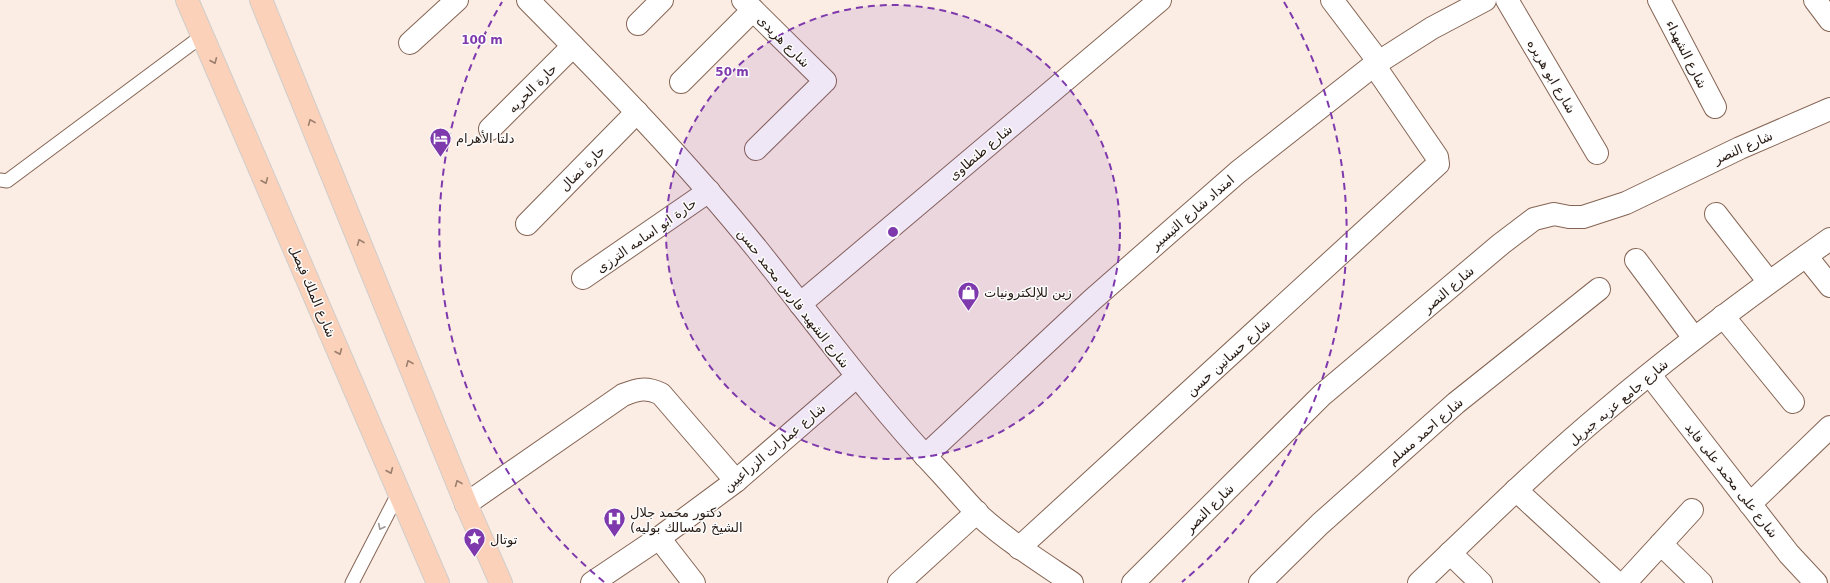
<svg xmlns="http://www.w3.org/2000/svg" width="1830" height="583" font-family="'DejaVu Sans','Noto Sans Arabic',sans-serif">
<rect width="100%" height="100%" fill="#fbece4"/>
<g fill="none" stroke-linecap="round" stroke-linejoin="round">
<defs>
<g id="service">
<polyline points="0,180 7,181 202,36"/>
<polyline points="352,583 399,492"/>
</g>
<g id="minor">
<path d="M528 0C607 80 686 161 757 249 817 324 874 402 940 472 954 487 967 503 981 517 1009 542 1041 562 1072 583"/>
<polyline points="743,0 825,81 756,149"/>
<polyline points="1332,0 1379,62"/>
<polyline points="1507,0 1597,153"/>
<polyline points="1659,0 1715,107"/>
<polyline points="1815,0 1830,20"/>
<polyline points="638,24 662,0"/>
<polyline points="410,43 457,0"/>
<polyline points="681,82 753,10"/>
<polyline points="490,129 573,46"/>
<polyline points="1716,214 1769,282"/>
<polyline points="527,224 637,112"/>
<polyline points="1806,256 1830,286"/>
<polyline points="1636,260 1694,338"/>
<polyline points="583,278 709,191"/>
<polyline points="800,304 1160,0"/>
<polyline points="1723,316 1793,402"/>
<polyline points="1650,375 1789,554 1816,583"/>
<polyline points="925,456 1092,300 1238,172 1374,65 1432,28 1485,0"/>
<polyline points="1516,490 1617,583"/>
<path d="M466 504 623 395C638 389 646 387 661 394L736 481"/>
<polyline points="1750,504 1830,427"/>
<polyline points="659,538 694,583"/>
<polyline points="1661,544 1701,583"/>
<polyline points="1019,548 1438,164 1437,157 1374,65"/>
<polyline points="1450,553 1481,583"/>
<polyline points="592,583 659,538 736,481 856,377"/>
<polyline points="899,583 977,512"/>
<polyline points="1133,583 1322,395 1501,244 1534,219 1554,214 1569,217 1583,217 1626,203 1740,148 1830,109"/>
<polyline points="1260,583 1320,524 1456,403 1599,289"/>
<path d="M1419 583C1481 524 1541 464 1606 410 1678 349 1753 293 1830 239"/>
<polyline points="1625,583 1692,510"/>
</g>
<g id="primary">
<polyline points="187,0 438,583"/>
<polyline points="261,0 466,504 501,583"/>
</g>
</defs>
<use href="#service" stroke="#856554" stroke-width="15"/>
<use href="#minor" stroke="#856554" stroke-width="24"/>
<use href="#primary" stroke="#cfcdcb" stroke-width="24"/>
<use href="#service" stroke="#fff" stroke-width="13"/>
<use href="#minor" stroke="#fff" stroke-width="22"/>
<use href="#primary" stroke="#fbd2b9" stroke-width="22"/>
</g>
<defs><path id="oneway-chevron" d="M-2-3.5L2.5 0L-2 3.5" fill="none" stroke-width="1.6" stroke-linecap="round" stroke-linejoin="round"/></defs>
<g stroke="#9c7f6e">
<use href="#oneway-chevron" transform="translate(214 61) rotate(67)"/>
<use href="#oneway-chevron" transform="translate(311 122) rotate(-112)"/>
<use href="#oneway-chevron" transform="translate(265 181) rotate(67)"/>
<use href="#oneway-chevron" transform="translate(360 242) rotate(-112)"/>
<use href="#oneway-chevron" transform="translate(339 352) rotate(67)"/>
<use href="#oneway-chevron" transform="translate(409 363) rotate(-112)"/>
<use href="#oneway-chevron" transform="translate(390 471) rotate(67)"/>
<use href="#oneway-chevron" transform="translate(458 483) rotate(-112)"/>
</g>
<use stroke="#9e9895" href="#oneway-chevron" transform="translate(381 527) rotate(117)"/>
<circle cx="893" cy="232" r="227" fill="#7e39ad" fill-opacity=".12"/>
<g fill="none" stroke="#7e39ad" stroke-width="2" stroke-dasharray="7 5">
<circle cx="893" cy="232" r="227"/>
<path d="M604 582A454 454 0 0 1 502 2M1284 2A454 454 0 0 1 1182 582"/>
</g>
<defs>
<symbol id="hotel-pin" viewBox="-11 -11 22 30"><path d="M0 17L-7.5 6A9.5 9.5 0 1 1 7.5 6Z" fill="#7e39ad" stroke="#fcfcfc"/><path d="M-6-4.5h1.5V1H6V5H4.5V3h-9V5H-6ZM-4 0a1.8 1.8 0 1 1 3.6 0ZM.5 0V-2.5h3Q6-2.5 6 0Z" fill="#fff"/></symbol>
<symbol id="shop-pin" viewBox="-11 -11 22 30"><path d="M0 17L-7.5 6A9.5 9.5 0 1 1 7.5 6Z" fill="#7e39ad" stroke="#fcfcfc"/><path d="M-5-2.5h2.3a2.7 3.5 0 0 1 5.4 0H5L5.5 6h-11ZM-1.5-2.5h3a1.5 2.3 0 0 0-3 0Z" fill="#fff"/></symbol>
<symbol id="hospital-pin" viewBox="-11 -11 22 30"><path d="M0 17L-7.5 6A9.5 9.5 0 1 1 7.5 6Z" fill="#7e39ad" stroke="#fcfcfc"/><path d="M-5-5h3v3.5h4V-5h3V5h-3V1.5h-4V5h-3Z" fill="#fff"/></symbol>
<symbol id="sight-pin" viewBox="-11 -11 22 30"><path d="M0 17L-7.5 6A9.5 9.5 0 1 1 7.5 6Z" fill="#7e39ad" stroke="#fcfcfc"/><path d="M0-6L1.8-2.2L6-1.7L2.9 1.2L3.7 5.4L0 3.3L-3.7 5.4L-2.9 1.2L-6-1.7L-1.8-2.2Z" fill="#fff"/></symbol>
</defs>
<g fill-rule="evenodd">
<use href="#hotel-pin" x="428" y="126" width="25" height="34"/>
<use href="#shop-pin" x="956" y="280" width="25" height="34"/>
<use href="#hospital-pin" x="602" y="506" width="25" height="34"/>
<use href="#sight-pin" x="462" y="526" width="25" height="34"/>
</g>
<g text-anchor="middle" stroke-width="3" stroke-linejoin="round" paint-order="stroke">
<g font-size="13" fill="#271a13" stroke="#fcfcfc">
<text transform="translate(784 41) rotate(45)" y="5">شارع هريدى</text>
<text transform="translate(1687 54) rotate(63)" y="5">شارع الشهداء</text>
<text transform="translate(1552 76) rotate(60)" y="5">شارع ابو هريره</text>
<text transform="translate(532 88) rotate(-45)" y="5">حارة الحريه</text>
<text transform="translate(1743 147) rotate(-24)" y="5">شارع النصر</text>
<text transform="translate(980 152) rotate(-40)" y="5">شارع طنطاوى</text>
<text transform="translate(582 168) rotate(-45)" y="5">حارة نضال</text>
<text transform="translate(1192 212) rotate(-41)" y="5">امتداد شارع التيسير</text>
<text transform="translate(646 235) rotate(-35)" y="5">حارة ابو اسامه الترزى</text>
<text transform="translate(1448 289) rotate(-41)" y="5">شارع النصر</text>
<text transform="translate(313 291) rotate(67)" y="5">شارع الملك فيصل</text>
<text transform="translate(794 298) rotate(52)" y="5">شارع الشهيد فارس محمد حسن</text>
<text transform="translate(1228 357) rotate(-42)" y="5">شارع حسانين حسن</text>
<text transform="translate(1618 402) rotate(-40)" y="5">شارع جامع عزبه جبريل</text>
<text transform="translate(1425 431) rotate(-41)" y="5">شارع احمد مسلم</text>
<text transform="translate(774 447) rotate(-40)" y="5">شارع عمارات الزراعيين</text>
<text transform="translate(1732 480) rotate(52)" y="5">شارع على محمد على فايد</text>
<text transform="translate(1209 508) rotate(-45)" y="5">شارع النصر</text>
</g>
<g font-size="13" fill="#271a13" stroke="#fcfcfc" text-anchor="start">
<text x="456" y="143">دلتا الأهرام</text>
<text x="984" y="297">زين للإلكترونيات</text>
<text x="630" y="517">دكتور محمد جلال<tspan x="630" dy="15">الشيخ (مسالك بوليه)</tspan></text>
<text x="490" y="544">توتال</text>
</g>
</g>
<circle cx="893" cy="232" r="6" fill="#7e39ad" stroke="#fcfcfc" stroke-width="2"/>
<g font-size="12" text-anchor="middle" font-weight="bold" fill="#7e39ad" stroke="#fcfcfc" stroke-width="3" stroke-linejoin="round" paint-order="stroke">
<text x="482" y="44">100 m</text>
<text x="732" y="76">50 m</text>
</g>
</svg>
